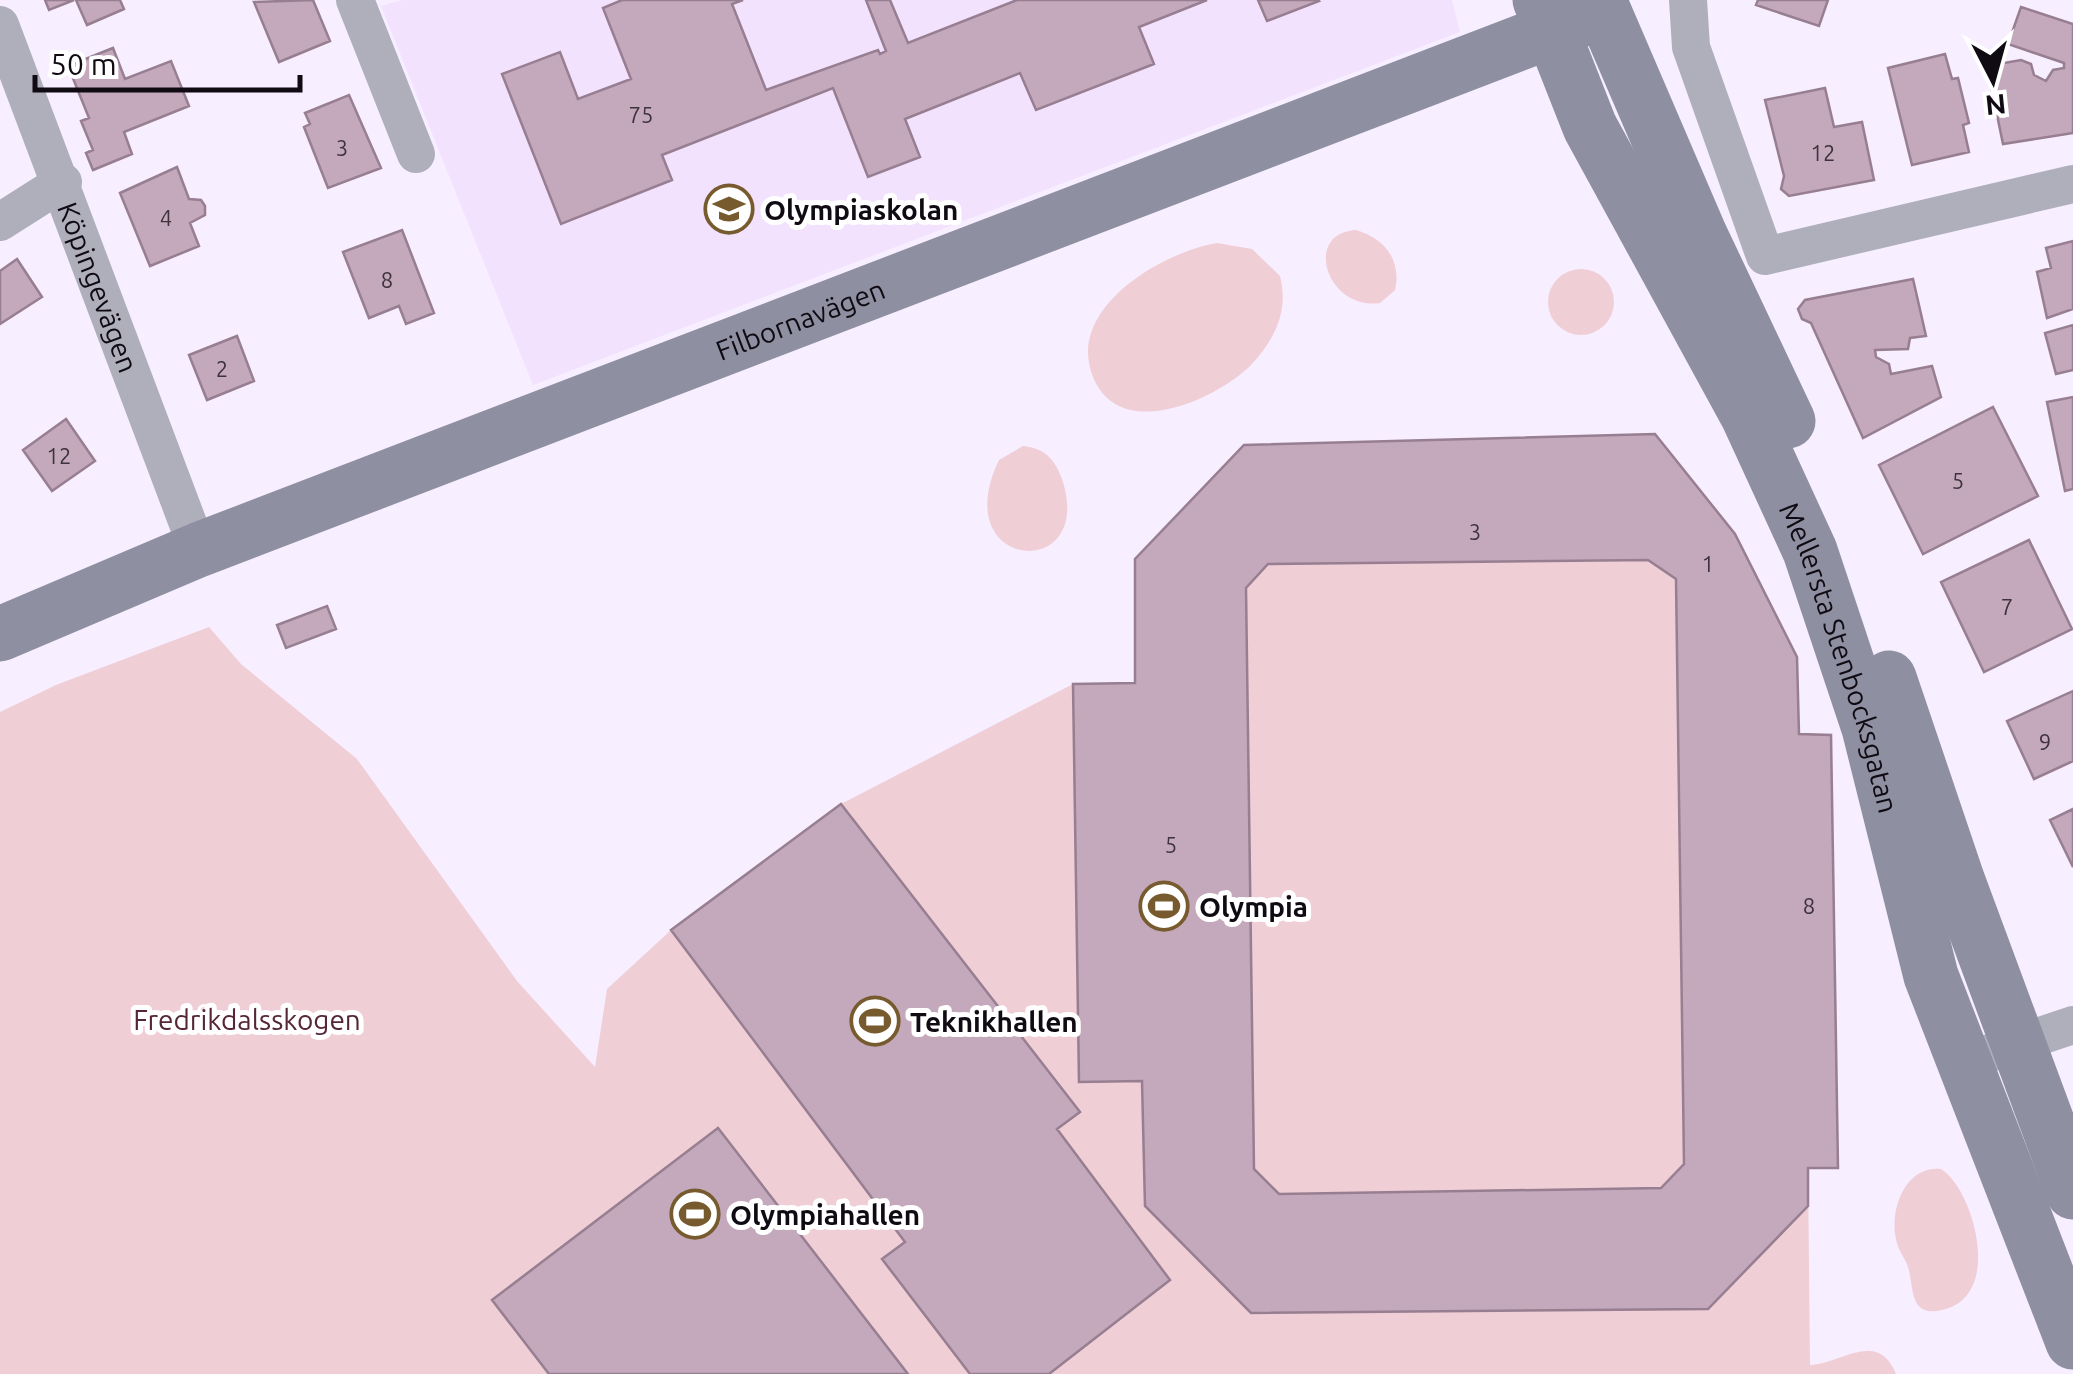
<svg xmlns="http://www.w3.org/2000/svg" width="2073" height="1374" font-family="Ubuntu,sans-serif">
<rect width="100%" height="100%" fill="#f7eeff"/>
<!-- built -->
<path fill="#f2e2fe" d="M 402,0 L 1452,0 L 1460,32 L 533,385 L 381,6 Z"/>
<!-- green -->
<path fill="#f0ced6" d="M 1356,230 C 1384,238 1402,260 1395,290 L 1380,303 C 1327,311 1302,233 1356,230 Z
M 1217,243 L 1252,249 L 1280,276 C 1289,311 1275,339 1251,365 C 1217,399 1120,444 1093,377 C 1065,308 1163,252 1217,243 Z
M1548 302a33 33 0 1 1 66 0a33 33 0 1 1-66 0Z
M 1655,434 L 1735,534 L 1797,657 L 1799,733 L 1831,735 L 1838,1168 L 1808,1168 L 1810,1365 C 1841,1364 1878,1329 1896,1374 L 0,1374 L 0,712 L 56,685 L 209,627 L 241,664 L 357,759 L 517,981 L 595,1067 L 607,989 L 671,930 L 841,804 L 1073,684 L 1135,683 L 1135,559 L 1244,445 Z
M 1023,446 C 1044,448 1055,459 1062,479 C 1097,583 945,572 999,460 Z
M 1941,1169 C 1973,1188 2005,1297 1942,1310 C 1907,1318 1915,1285 1907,1264 C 1904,1257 1899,1251 1897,1243 C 1888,1213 1904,1165 1941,1169 Z"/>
<!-- building -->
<path fill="#c4a9bc" stroke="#977e90" stroke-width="2.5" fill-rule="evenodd" d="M 45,0 L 74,0 L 49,10 Z
M 76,0 L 120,0 L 124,9 L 87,25 Z
M 313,0 L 330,41 L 279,62 L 254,2 Z
M 622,0 L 743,0 L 732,4 L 766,90 L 878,50 L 880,54 L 886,51 L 866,0 L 890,0 L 908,43 L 1017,0 L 1207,0 L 1139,27 L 1154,64 L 1036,110 L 1020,73 L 905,119 L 920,157 L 868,177 L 833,88 L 662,155 L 672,180 L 561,224 L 502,74 L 560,52 L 578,99 L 631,79 L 603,8 Z
M 1258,0 L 1318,0 L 1319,1 L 1267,21 Z
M 1758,0 L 1828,0 L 1819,26 L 1756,5 Z
M 2021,7 L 2073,24 L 2073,133 L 2003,144 L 1987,66 L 2021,60 L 2031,64 L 2034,75 L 2046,81 L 2053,70 L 2064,68 L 2064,63 L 2008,44 Z
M 113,48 L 125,79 L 171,61 L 189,106 L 124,132 L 132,154 L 93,170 L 86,153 L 93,150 L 81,121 L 89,118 L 68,66 Z
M 1945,54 L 1952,79 L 1958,78 L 1969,123 L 1963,125 L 1969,152 L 1912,165 L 1888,68 Z
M 1825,88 L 1834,127 L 1862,122 L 1874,180 L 1789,196 L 1781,189 L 1784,176 L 1765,100 Z
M 349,95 L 381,168 L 328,188 L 304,127 L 310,124 L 305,113 Z
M 177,167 L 189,199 L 201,200 L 205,206 L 205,215 L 190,223 L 199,246 L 150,266 L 120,193 Z
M 402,230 L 434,313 L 406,324 L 399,306 L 369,318 L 343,252 Z
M 2073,241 L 2073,309 L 2047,318 L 2037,272 L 2051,268 L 2046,248 Z
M 17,259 L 42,297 L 0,324 L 0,271 Z
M 1913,279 L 1926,336 L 1910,338 L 1908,349 L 1875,350 L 1876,357 L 1889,364 L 1891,374 L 1932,366 L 1941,397 L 1863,438 L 1811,323 L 1802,319 L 1798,309 L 1805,300 Z
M 2073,325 L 2073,370 L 2056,374 L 2045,333 Z
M 237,336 L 254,381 L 207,400 L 189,355 Z
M 2073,397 L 2073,489 L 2065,491 L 2047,402 Z
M 1993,407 L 2038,496 L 1923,554 L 1879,465 Z
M 66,419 L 95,461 L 52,491 L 23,450 Z
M 1655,434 L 1735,534 L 1797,657 L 1799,734 L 1831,735 L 1838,1168 L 1808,1168 L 1808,1206 L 1708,1309 L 1251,1313 L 1145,1206 L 1142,1081 L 1079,1082 L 1073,684 L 1135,683 L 1135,559 L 1244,445 ZM 1648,560 L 1676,579 L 1684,1164 L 1661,1188 L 1279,1194 L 1254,1169 L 1246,588 L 1268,564 Z
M 2029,540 L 2072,629 L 1984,672 L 1941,582 Z
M 327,606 L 336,629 L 286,648 L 277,625 Z
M 2073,691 L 2073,761 L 2034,779 L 2007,721 Z
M 841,804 L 1080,1112 L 1057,1129 L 1170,1280 L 1049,1374 L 970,1374 L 882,1259 L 905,1242 L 671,930 Z
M 2073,809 L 2073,867 L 2050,820 Z
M 718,1128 L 908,1374 L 549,1374 L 492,1300 Z"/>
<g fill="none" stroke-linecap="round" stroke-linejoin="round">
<!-- street -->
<g stroke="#afafbc" stroke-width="38">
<path d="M 355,0 L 416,154"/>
<path d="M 1688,0 L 1691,47 L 1765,256 L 2073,184"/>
<path id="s1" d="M 0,25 L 198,550"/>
<path d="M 0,222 L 63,182"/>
<path d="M 1963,1062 L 2073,1025"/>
</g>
<!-- secondary -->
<g stroke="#8e8fa1" stroke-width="55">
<path id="s2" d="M 1540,0 L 1590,127 L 1748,416 L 1810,551 L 1869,728 L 1931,976 L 2073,1342"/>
<path d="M 1599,0 L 1700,235 L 1788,421"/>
<path id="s3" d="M 0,634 L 198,550 L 1603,11"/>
<path d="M 1889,678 L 1957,879 L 2073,1192"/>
</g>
</g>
<!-- icons -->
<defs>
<g id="school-ring" transform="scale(2.5)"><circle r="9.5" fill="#fff" stroke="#775b2e" stroke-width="1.5"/><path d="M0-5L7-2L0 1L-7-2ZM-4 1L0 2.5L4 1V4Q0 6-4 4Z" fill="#775b2e"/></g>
<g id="stadium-ring" transform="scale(2.5)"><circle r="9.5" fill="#fff" stroke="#775b2e" stroke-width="1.5"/><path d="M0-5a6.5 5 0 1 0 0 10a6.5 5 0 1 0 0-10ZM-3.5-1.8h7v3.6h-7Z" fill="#775b2e"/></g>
</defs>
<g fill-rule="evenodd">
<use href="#school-ring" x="729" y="209"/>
<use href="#stadium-ring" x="1164" y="906"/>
<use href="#stadium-ring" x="875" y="1021"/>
<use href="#stadium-ring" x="695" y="1214"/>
</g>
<g text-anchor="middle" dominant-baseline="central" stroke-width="10" stroke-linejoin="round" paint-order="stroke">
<!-- number labels -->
<g font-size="22" fill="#3d323d">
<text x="641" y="114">75</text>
<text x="342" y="147">3</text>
<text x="1823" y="152">12</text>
<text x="166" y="217">4</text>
<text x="387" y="279">8</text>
<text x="222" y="368">2</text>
<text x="59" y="455">12</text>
<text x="1958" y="480">5</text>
<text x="1475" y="531">3</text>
<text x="1708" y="563">1</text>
<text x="2007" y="606">7</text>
<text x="2045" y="741">9</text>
<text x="1171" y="844">5</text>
<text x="1809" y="905">8</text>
</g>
<!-- poi labels -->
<g font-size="28" font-weight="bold" fill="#100a13" stroke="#fff" text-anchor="start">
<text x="764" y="209">Olympiaskolan</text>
<text x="1199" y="906">Olympia</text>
<text x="910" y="1021">Teknikhallen</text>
<text x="730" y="1214">Olympiahallen</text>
</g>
<!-- street labels -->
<g font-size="28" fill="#100a13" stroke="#fff">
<text stroke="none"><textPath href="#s1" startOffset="280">Köpingevägen</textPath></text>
<text stroke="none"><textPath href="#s3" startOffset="860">Filbornavägen</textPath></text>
<text stroke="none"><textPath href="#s2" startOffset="725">Mellersta Stenbocksgatan</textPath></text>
</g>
<!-- park labels -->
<g font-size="28" fill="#552736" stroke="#fff">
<text x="247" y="1019">Fredrikdalsskogen</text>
</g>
</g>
<!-- north arrow -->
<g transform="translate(1993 80) rotate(174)" stroke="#ffffff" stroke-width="8" paint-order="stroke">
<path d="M0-8L18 38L0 25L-18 38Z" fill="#100a13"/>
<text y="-15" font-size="28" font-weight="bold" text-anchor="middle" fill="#100a13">N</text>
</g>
<!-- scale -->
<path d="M35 75v15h265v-15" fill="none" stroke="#100a13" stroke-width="5"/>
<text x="50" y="75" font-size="30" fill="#100a13" stroke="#ffffff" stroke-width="8" paint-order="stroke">50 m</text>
</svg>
